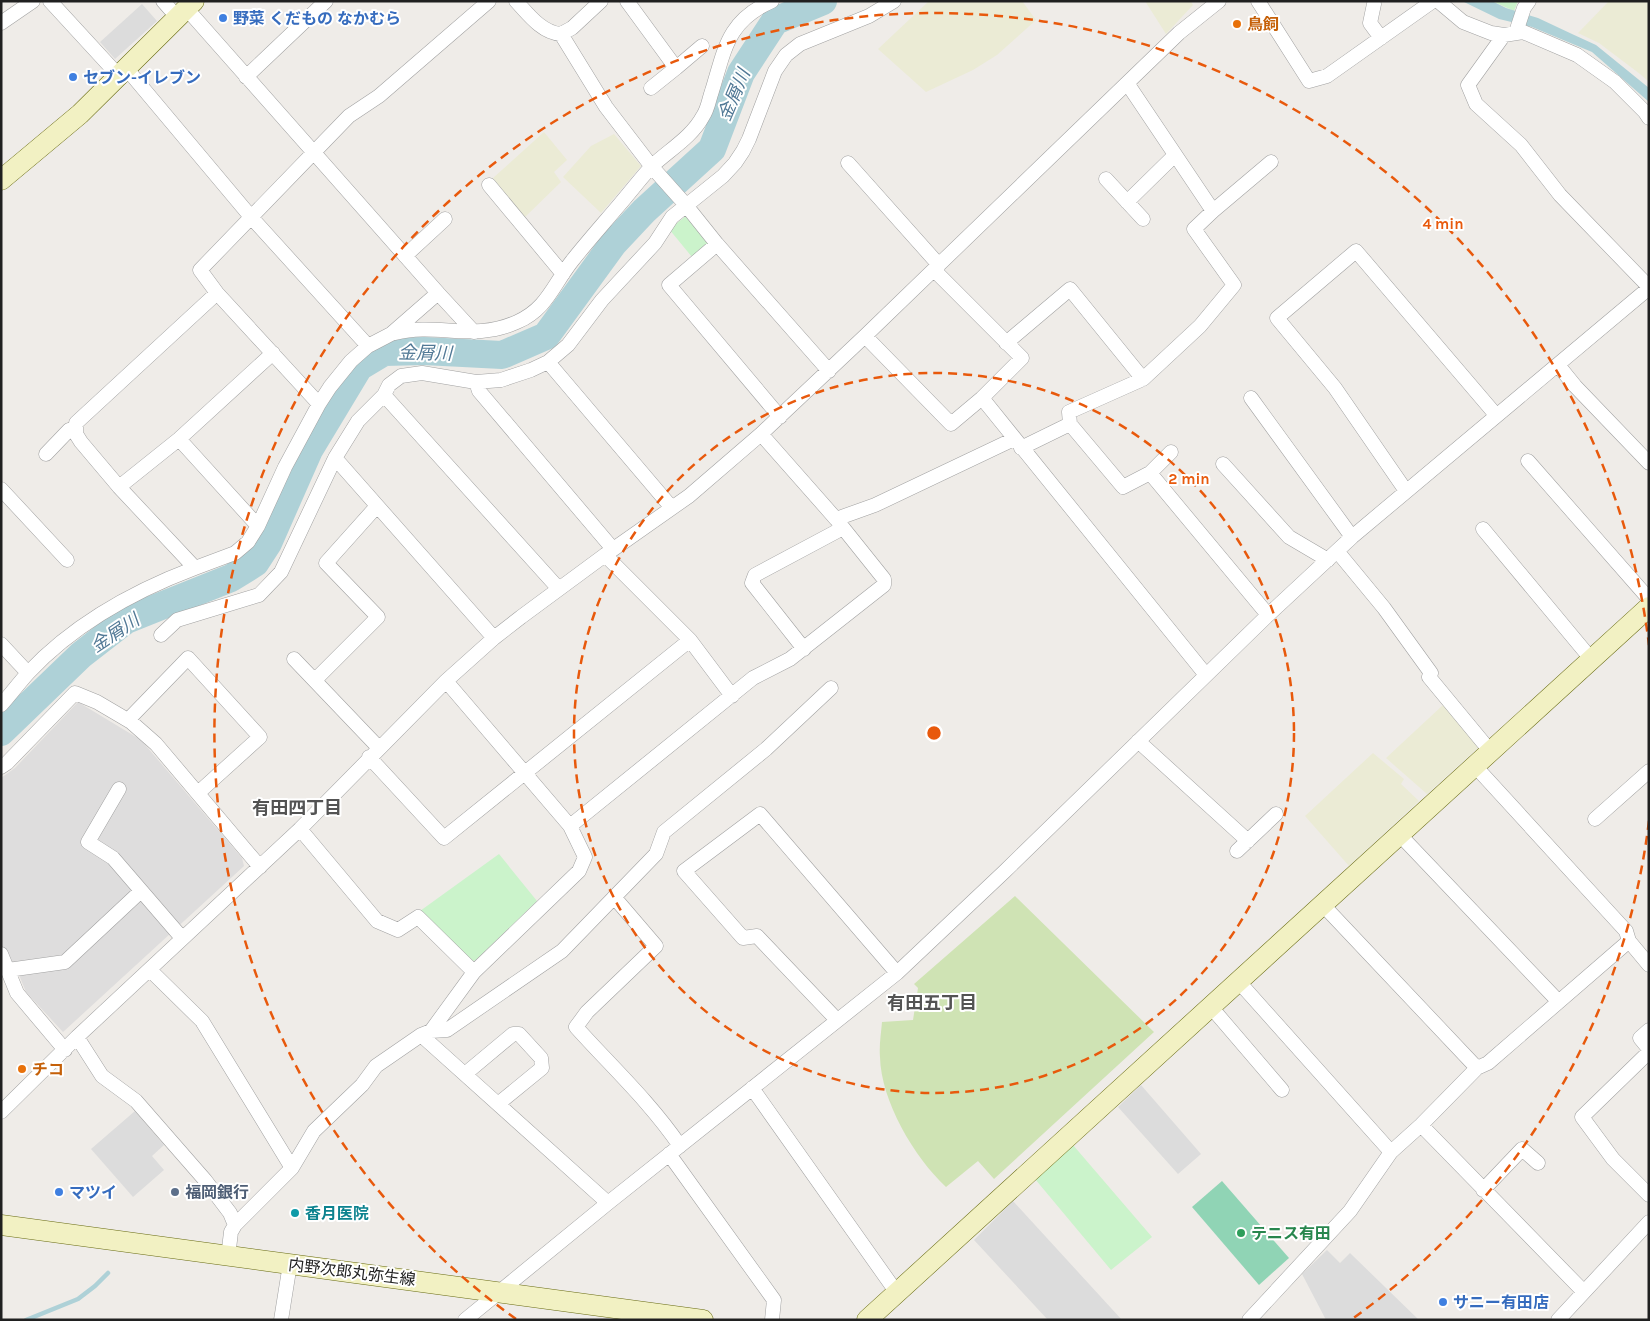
<svg xmlns="http://www.w3.org/2000/svg" width="1650" height="1321" font-family="Karla,'Noto Sans JP',sans-serif">
<rect width="100%" height="100%" fill="#efece8"/>
<!-- residential -->
<path fill="#dedddd" d="M 78,702 L 141,740 L 242,858 L 244,866 L 63,1032 L 26,992 L 14,962 L 1,972 L 1,778 L 15,768 Z"/>
<!-- farmland -->
<path fill="#ebebd5" d="M 929,1 L 1022,1 L 1036,20 L 997,55 L 973,70 L 926,92 L 878,49 Z
M 1145,1 L 1191,1 L 1193,5 L 1166,34 Z
M 1609,1 L 1649,1 L 1649,82 L 1640,74 L 1599,43 L 1578,33 Z
M 544,132 L 567,160 L 554,172 L 561,182 L 524,218 L 493,178 Z
M 614,134 L 641,166 L 601,213 L 563,177 L 591,146 Z
M 1443,705 L 1479,747 L 1427,794 L 1386,758 Z
M 1373,753 L 1404,779 L 1401,784 L 1419,801 L 1349,866 L 1305,816 Z"/>
<!-- grass -->
<path fill="#cfe3b4" d="M 1015,896 L 1154,1032 L 994,1179 L 978,1161 L 946,1187 C 914,1157 881,1101 880,1057 C 879,1046 881,1034 882,1022 L 913,1020 L 918,988 L 914,984 Z"/>
<!-- park -->
<path fill="#cbf3cb" d="M 1492,1 L 1518,1 L 1514,11 Z
M 686,216 L 709,244 L 692,257 L 669,229 Z
M 499,854 L 537,901 L 476,960 L 470,962 L 420,911 Z
M 1073,1145 L 1152,1237 L 1111,1270 L 1035,1179 Z"/>
<!-- pitch -->
<path fill="#90d4b5" d="M 1222,1181 L 1289,1258 L 1259,1285 L 1192,1207 Z"/>
<!-- parking -->
<path fill="#dcdcdc" d="M 142,4 L 157,21 L 115,59 L 100,42 Z
M 1141,1085 L 1201,1154 L 1178,1174 L 1118,1107 Z
M 135,1111 L 164,1145 L 152,1156 L 164,1170 L 133,1197 L 91,1149 Z
M 1013,1201 L 1122,1320 L 1048,1320 L 974,1240 Z
M 1327,1250 L 1340,1263 L 1350,1253 L 1419,1320 L 1326,1320 L 1302,1274 Z"/>
<!-- water -->
<path fill="#aed1d7" d="M 1462,1 L 1492,1 L 1506,8 L 1538,18 L 1572,34 L 1596,45 L 1649,88 L 1649,102 L 1592,52 L 1532,27 L 1499,19 Z"/>
<g fill="none" stroke-linecap="round" stroke-linejoin="round">
<!-- stream -->
<path stroke="#aed1d7" stroke-width="4.5" d="M 26,1320 L 78,1299 L 95,1286 L 108,1273"/>
<!-- river -->
<path stroke="#aed1d7" stroke-width="28" d="M 1,732 L 81,655 L 126,620 L 231,578 L 255,563 L 268,543 L 309,450 L 359,367 L 384,352 L 424,351 L 502,355 L 546,336 L 613,244 L 644,211 L 712,149 L 741,73 L 775,21 L 823,1"/>
<!-- street casing -->
<g stroke="#a1a1a1" stroke-width="15">
<path id="street" d="M 50,1 L 118,75
M 163,1 L 177,17
M 516,1 C 528,14 542,33 561,34 L 606,107 L 652,167 L 685,204 L 717,244 L 829,371
M 627,1 L 676,68 L 651,88
M 1258,1 L 1309,81 L 1327,76 L 1433,1
M 1438,1 L 1463,22 L 1491,33 L 1504,35 L 1523,32 L 1577,55 L 1615,82 L 1645,112 L 1649,118
M 1374,4 L 1370,23 L 1381,38
M 186,8 L 438,293 L 391,334 L 368,346 L 351,361 L 330,387 L 319,404 L 285,467 L 258,526 L 248,542 L 235,553 L 195,568 L 119,487 L 81,442 L 76,434 L 76,423 L 217,293
M 1,23 L 33,1
M 1516,32 L 1524,8 L 1529,1
M 561,34 L 572,28 L 601,1
M 1504,35 L 1468,85 L 1476,104 L 1521,145 L 1560,195 L 1649,287
M 126,68 L 251,217 L 368,346
M 676,68 L 702,46
M 246,77 L 326,1
M 1127,83 L 1213,211 L 1271,162
M 848,163 L 939,265
M 1106,179 L 1143,219
M 489,185 L 563,274
M 1127,202 L 1175,155
M 717,244 L 669,285 L 780,417
M 405,256 L 445,219
M 934,270 L 1022,358 L 982,398 L 1206,675
M 438,293 L 474,332
M 395,333 C 438,322 473,342 517,322 C 547,309 553,285 572,261 C 587,242 604,223 620,204 C 631,191 641,178 652,166 C 669,150 692,137 703,116 C 708,109 709,99 712,91 C 725,49 727,21 772,1
M 865,336 L 951,424 L 982,398
M 1006,343 L 1070,289 L 1143,379 L 1069,412 L 1070,424 L 1123,487 L 1150,473 L 1171,452
M 548,362 L 672,508
M 1558,365 L 1575,386 L 1649,463
M 1143,379 L 1200,326 L 1234,285 L 1194,229 L 1213,211
M 476,382 L 479,391 L 613,549
M 384,395 L 559,589
M 1251,398 L 1352,537
M 319,404 L 217,293 L 200,270 L 349,116 L 379,96 L 489,1
M 761,434 L 836,519 L 875,505 L 1014,439
M 179,439 L 258,526
M 1021,448 L 1070,424
M 46,454 L 69,430 L 76,429
M 335,458 L 494,638
M 1528,461 L 1649,599
M 1223,464 L 1289,537 L 1328,560
M 1150,473 L 1268,615
M 119,487 L 179,439 L 273,353
M 1,489 L 67,560
M 1406,491 L 1335,388 L 1277,318 L 1356,251 L 1496,415
M 1483,529 L 1592,660
M 1337,551 L 1384,608 L 1431,673 L 1429,677 L 1491,752
M 605,555 L 690,640 L 732,696
M 161,635 L 177,620 L 259,595 L 281,572 L 335,458 L 358,421 L 384,395 L 389,385 L 401,376 L 422,373 L 476,382 L 501,380 L 531,370 L 548,362 L 568,345 L 602,300 L 655,243 L 672,217 L 723,176 L 735,163 L 743,151 L 749,139 L 775,71 L 786,55 L 800,44 L 869,16 L 894,1
M 1,644 L 28,673
M 804,649 L 752,583 L 755,575 L 843,528
M 294,659 L 379,748
M 316,679 L 378,617 L 326,563 L 377,506
M 446,681 L 570,826 L 585,857 L 579,871 L 474,972
M 1,705 C 10,695 19,683 28,673 C 73,625 134,591 195,568
M 128,720 L 188,658 L 260,737 L 198,793
M 1138,741 L 1248,841
M 369,757 L 444,838 L 690,640
M 1475,766 L 1626,931 L 1629,941 L 1649,965
M 1,767 L 7,763 L 75,693 L 97,702 L 131,722 L 156,744 L 260,867
M 119,789 L 88,842 L 113,858 L 182,938
M 1595,819 L 1649,771
M 570,826 L 753,678 L 790,659 L 884,585 L 884,579 L 836,519
M 1399,834 L 1558,1001
M 1237,851 L 1276,814
M 614,897 L 656,946 L 587,1012 L 576,1027 C 611,1066 650,1102 680,1146
M 1323,905 L 1477,1068
M 1,954 L 17,993 L 65,1050
M 8,970 L 65,962 L 141,891
M 150,970 L 202,1021 L 292,1168
M 1239,982 L 1391,1152
M 1211,1007 L 1282,1090
M 837,1020 L 757,936 L 743,938 L 684,871 L 760,814 L 897,973
M 1649,1030 L 1640,1038 L 1649,1049
M 431,1031 L 447,1030 L 562,951 L 656,854 L 664,832 L 766,749 L 831,688
M 421,1035 L 608,1203
M 77,1037 L 102,1076 L 136,1101 L 205,1180 L 230,1213 L 235,1225
M 1649,1052 L 1582,1117 L 1613,1159 L 1649,1195
M 465,1074 L 513,1034 L 519,1034 L 541,1058 L 542,1068 L 498,1104
M 752,1088 L 897,1293
M 1,1112 L 77,1037 L 300,829 L 446,681 L 494,638 L 521,617 L 605,555 L 689,496 L 761,434 L 865,336 L 1179,33 L 1219,1
M 1421,1125 L 1584,1292
M 669,1154 L 774,1300 L 772,1320
M 1483,1190 L 1522,1149 L 1538,1163
M 228,1257 L 231,1232 L 235,1225 L 292,1168 L 314,1131 L 362,1085 L 376,1066 L 421,1035 L 431,1031 L 474,972 L 418,917 L 398,930 L 377,921 L 300,829
M 281,1320 L 290,1264
M 465,1320 L 608,1203 L 897,973 L 1004,872 L 1268,615 L 1352,537 L 1649,288
M 1249,1320 L 1350,1211 L 1391,1152 L 1421,1125 L 1477,1068 L 1488,1063 L 1629,941
M 1558,1320 L 1649,1222"/>
</g>
<!-- secondary casing -->
<g stroke="#686b13" stroke-width="21">
<path id="secondary" d="M 1,180 L 80,114 L 194,1
M 1,1225 C 235,1258 469,1287 703,1320
M 867,1320 L 1649,607"/>
</g>
<!-- street -->
<use href="#street" stroke="#fff" stroke-width="14"/>
<!-- secondary -->
<use href="#secondary" stroke="#f2f1c3" stroke-width="20"/>
</g>
<!-- distance rings -->
<g fill="none" stroke="#e8590c" stroke-width="2.5" stroke-dasharray="9 6">
<circle cx="934" cy="733" r="360"/>
<path d="M1649 821A720 720 0 0 1 1352 1319M516 1319A720 720 0 1 1 1649 645"/>
</g>
<!-- markers -->
<g fill="#3f7fe0" stroke="#fff" stroke-width="2">
<circle cx="223" cy="18" r="5"/>
<circle cx="73" cy="77" r="5"/>
<circle cx="59" cy="1192" r="5"/>
<circle cx="1443" cy="1302" r="5"/>
</g>
<g fill="#e8710a" stroke="#fff" stroke-width="2">
<circle cx="1237" cy="24" r="5"/>
<circle cx="22" cy="1069" r="5"/>
</g>
<circle fill="#5c6f8a" stroke="#fff" stroke-width="2" cx="175" cy="1192" r="5"/>
<circle fill="#0f9aa8" stroke="#fff" stroke-width="2" cx="295" cy="1213" r="5"/>
<circle fill="#2e9e5b" stroke="#fff" stroke-width="2" cx="1241" cy="1233" r="5"/>
<g text-anchor="middle" dominant-baseline="central" stroke-width="4" stroke-linejoin="round" paint-order="stroke">
<!-- shop labels -->
<g font-size="16" font-weight="bold" fill="#366cbe" stroke="#fff" text-anchor="start">
<text x="233" y="18">野菜 くだもの なかむら</text>
<text x="83" y="77">セブン-イレブン</text>
<text x="69" y="1192">マツイ</text>
<text x="1453" y="1302">サニー有田店</text>
</g>
<!-- food labels -->
<g font-size="16" font-weight="bold" fill="#c56008" stroke="#fff" text-anchor="start">
<text x="1247" y="24">鳥飼</text>
<text x="32" y="1069">チコ</text>
</g>
<!-- service labels -->
<g font-size="16" font-weight="bold" fill="#4e5e75" stroke="#fff" text-anchor="start">
<text x="185" y="1192">福岡銀行</text>
</g>
<!-- culture labels -->
<g font-size="16" font-weight="bold" fill="#0d838f" stroke="#fff" text-anchor="start">
<text x="305" y="1213">香月医院</text>
</g>
<!-- leisure labels -->
<g font-size="16" font-weight="bold" fill="#27864d" stroke="#fff" text-anchor="start">
<text x="1251" y="1233">テニス有田</text>
</g>
<!-- street labels -->
<g font-size="16" fill="#202020" stroke="#fff">
<text transform="translate(352 1272) rotate(7)">内野次郎丸弥生線</text>
</g>
<!-- water labels -->
<g font-size="18" font-style="italic" fill="#507895" stroke="#fff">
<text transform="translate(734 95) rotate(-67)">金屑川</text>
<text transform="translate(425 353) rotate(1)">金屑川</text>
<text transform="translate(115 633) rotate(-34)">金屑川</text>
</g>
<!-- neighbourhood labels -->
<g font-size="18" font-weight="bold" fill="#535353" stroke="#fff">
<text x="297" y="808">有田四丁目</text>
<text x="932" y="1003">有田五丁目</text>
</g>
</g>
<circle cx="934" cy="733" r="8" fill="#e8590c" stroke="#fff" stroke-width="2.5"/>
<g font-size="15" text-anchor="middle" font-weight="bold" fill="#e8590c" stroke="#fff" stroke-width="4" stroke-linejoin="round" paint-order="stroke">
<text x="1443" y="229">4 min</text>
<text x="1189" y="484">2 min</text>
</g>
<!-- border -->
<rect width="1650" height="1321" fill="none" stroke="#202020" stroke-width="5"/>
</svg>
